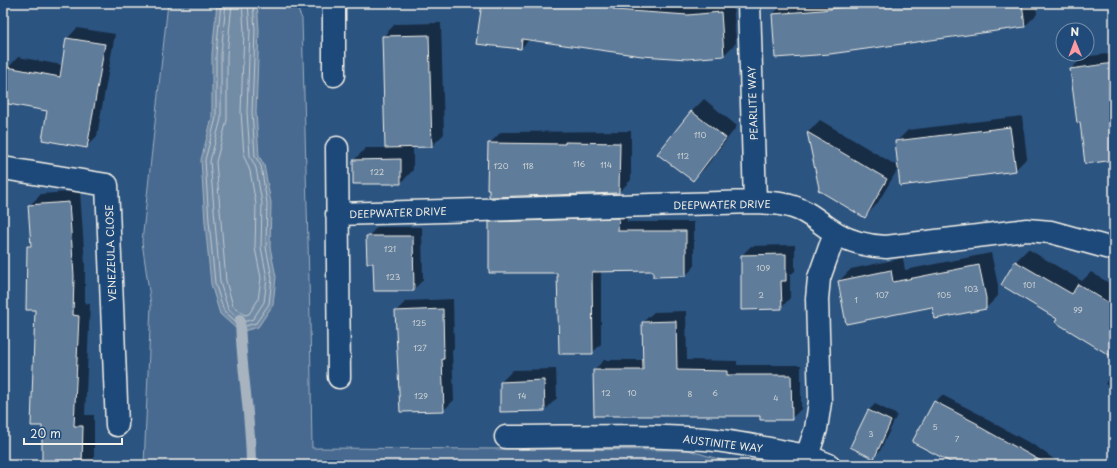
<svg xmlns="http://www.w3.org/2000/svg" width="1117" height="468" font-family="'Playpen Sans',sans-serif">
<rect width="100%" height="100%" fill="#2c5481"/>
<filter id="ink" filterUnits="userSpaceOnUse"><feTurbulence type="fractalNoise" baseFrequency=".025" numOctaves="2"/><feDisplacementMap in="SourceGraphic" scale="8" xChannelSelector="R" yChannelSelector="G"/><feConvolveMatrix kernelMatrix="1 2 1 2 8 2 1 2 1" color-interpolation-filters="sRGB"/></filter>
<g filter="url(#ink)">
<!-- green -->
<path fill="#496b90" stroke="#9eaebc" d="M 168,3 L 295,3 L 302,19 L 310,318 L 312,448 L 688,450 L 738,465 L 144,465 L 151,305 L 142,242 Z"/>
<!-- water -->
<path fill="#738ca6" stroke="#a7b4c0" d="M 217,3 L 257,3 L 259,30 L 256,112 L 259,156 L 264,165 L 271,203 L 270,247 L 276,277 L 273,305 L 258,327 L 240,332 L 220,314 L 211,284 L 205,222 L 201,160 L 212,118 L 212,54 Z"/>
<!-- shadow -->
<path fill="#0007" d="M 483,3 L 733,3 L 736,43 L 724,55 L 530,39 L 521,48 Z
M 784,3 L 1039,3 L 1036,4 L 1037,14 L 1025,26 L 773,14 Z
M 441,23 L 444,134 L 432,146 L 413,146 L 413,170 L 401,183 L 354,183 L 354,160 L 366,148 L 386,148 L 383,37 L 395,24 Z
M 77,28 L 115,34 L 97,136 L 86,147 L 48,110 L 3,102 L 8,68 L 18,57 L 62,65 L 67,39 Z
M 1114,53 L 1114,159 L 1081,121 L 1071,69 L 1083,57 Z
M 704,99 L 737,126 L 705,168 L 693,180 L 659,153 L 692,111 Z
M 1022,116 L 1027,158 L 1015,170 L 896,142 L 908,130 Z
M 820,120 L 899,167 L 877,204 L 865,217 L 820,189 L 808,132 Z
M 631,131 L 631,180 L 619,192 L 489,144 L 501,132 Z
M 80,191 L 85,264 L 85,304 L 90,304 L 85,415 L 94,415 L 94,465 L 43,465 L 43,425 L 36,309 L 28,246 L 31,243 L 29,206 L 41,194 Z
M 627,210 L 627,222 L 694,222 L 694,267 L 686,275 L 654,270 L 601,271 L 601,344 L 592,353 L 558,272 L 490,223 L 498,214 Z
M 377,227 L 422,227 L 423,280 L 413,290 L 374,262 L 368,237 Z
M 795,245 L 795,271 L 790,275 L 790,298 L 781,308 L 742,255 L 751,246 Z
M 1028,249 L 1082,281 L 1091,272 L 1114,286 L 1114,336 L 1058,318 L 1002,285 L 1016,261 Z
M 991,253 L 998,285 L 998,296 L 986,308 L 839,281 L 851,269 L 903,258 L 905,270 Z
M 453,299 L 454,348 L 452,350 L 454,400 L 444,410 L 396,311 L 406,301 Z
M 686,311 L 687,360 L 737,361 L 737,365 L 801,365 L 801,409 L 791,419 L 761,415 L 678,416 L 594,370 L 604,360 L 644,360 L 643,322 L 654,312 Z
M 556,369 L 557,398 L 545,410 L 501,382 L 513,370 Z
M 1114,370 L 1114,389 L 1105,384 Z
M 942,395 L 985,417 L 984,418 L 1037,447 L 1062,465 L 958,465 L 935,402 Z
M 875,404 L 897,415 L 880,451 L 874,457 L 868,411 Z"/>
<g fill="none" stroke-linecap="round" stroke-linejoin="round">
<!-- shore -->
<path stroke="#c0c9ce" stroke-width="1" d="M 221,3 L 216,54 L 216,118 L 205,160 L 209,221 L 215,283 L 224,311 L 242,327 L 256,323 L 269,304 L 272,278 L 266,247 L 267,203 L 261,166 L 255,156 L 252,112 L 255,30 L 253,3
M 226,3 L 221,54 L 221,119 L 210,161 L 220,282 L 228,309 L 243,322 L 253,319 L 264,302 L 267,278 L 261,247 L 262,203 L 256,168 L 250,156 L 247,112 L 250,30 L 248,3
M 232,3 L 227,55 L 227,120 L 216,162 L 226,281 L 233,306 L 245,315 L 249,314 L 258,300 L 261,278 L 255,248 L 256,204 L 250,171 L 244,156 L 241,112 L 244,30 L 242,3"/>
<!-- stream -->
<path stroke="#a7b4c0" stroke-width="10" d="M 240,319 C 241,368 251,416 251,465"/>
</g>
<!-- building -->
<path fill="#5e7b9a" stroke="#f4f1e8" d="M 482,3 L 589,3 L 614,7 L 614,10 L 688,15 L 721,12 L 724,56 L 687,59 L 642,56 L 522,39 L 521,49 L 476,44 Z
M 873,3 L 1022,3 L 1025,27 L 830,54 L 775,58 L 772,14 L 822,10 Z
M 429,35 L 432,147 L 385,148 L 382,36 Z
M 66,38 L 105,44 L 87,148 L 42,140 L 47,111 L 3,103 L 3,88 L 7,67 L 60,77 Z
M 1114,63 L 1114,160 L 1085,164 L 1080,122 L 1077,123 L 1070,69 Z
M 691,111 L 726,138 L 693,181 L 657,154 Z
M 1010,127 L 1016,171 L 900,186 L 895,141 Z
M 807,132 L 887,179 L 865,218 L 818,190 L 819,188 Z
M 565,142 L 620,143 L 619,193 L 489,197 L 489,189 L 487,189 L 488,143 L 565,144 Z
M 401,159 L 401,184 L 353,184 L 353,160 Z
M 69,202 L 74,276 L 73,315 L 79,316 L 74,426 L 83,426 L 82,465 L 42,465 L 42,426 L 31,426 L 35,310 L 26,310 L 27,246 L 31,246 L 28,205 Z
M 619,218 L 618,231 L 686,231 L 686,276 L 653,277 L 653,271 L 592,272 L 593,354 L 559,354 L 557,273 L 489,273 L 489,222 Z
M 366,236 L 413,236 L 414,291 L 374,291 L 373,263 L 367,263 Z
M 786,254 L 786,281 L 781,281 L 782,309 L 741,310 L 741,255 Z
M 1015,261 L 1072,294 L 1078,284 L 1114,306 L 1114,358 L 1055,322 L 1057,319 L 1001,285 Z
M 979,265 L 986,298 L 986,309 L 935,319 L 932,307 L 846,324 L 838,281 L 891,270 L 893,282 Z
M 443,309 L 444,359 L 442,359 L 444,411 L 400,412 L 395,311 Z
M 676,321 L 677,370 L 727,371 L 727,375 L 791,375 L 792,420 L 760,420 L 760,416 L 594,416 L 593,370 L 643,370 L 642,322 Z
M 544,380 L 545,411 L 500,412 L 500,382 Z
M 934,401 L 978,424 L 978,426 L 1048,465 L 956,465 L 912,442 Z
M 868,410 L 891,421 L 874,459 L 850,447 Z"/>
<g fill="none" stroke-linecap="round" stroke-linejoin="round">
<!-- street casing -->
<g stroke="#f4f1e8" stroke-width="25">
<path id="street" d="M 334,3 L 334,75
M 749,3 L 755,202
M 337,148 L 339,377
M 3,168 L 107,185 L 117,425
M 337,214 L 755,202 C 771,203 788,203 803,211 C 815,217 825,227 836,233 C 852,243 868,246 886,247 L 1027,230 L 1051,232 L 1113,249
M 506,437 C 572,437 639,434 705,439 C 739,442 773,450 807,456 L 816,429 L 820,402 L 817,299 L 819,278 L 835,233
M 807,456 L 829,465"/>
</g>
<!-- street -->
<use href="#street" stroke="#1f4a7a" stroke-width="22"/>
</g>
</g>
<g text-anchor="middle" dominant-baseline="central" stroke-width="4" stroke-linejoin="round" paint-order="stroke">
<!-- number labels -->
<g font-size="8" fill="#ced4d4">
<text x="700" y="135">110</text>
<text x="683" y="156">112</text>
<text x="579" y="164">116</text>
<text x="606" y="165">114</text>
<text x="501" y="166">120</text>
<text x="528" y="166">118</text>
<text x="377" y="172">122</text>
<text x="390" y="249">121</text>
<text x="763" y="268">109</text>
<text x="393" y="277">123</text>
<text x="1029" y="285">101</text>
<text x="971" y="289">103</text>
<text x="761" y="295">2</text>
<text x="882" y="295">107</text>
<text x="944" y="295">105</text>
<text x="856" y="300">1</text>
<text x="1078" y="310">99</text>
<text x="419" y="323">125</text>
<text x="420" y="348">127</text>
<text x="606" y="393">12</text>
<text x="632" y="393">10</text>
<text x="715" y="393">6</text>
<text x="690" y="394">8</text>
<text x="421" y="396">129</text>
<text x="522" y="396">14</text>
<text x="776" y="398">4</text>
<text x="935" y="427">5</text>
<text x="871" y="434">3</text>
<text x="957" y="439">7</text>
</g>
<!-- street labels -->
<g font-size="10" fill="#f4f1e8" stroke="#1f4a7a">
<text transform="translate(752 103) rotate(-92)">PEARLITE WAY</text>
<text transform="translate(722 204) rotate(-1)">DEEPWATER DRIVE</text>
<text transform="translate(398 212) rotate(-2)">DEEPWATER DRIVE</text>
<text transform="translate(110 253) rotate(-92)">VENEZEULA CLOSE</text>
<text transform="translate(723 443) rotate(7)">AUSTINITE WAY</text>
</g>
</g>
<!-- margin -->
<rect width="1117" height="468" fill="none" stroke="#1f4a7a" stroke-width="16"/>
<rect x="8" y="8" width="1101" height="452" fill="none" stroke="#f4f1e8" stroke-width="1.5" filter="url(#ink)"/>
<!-- north arrow -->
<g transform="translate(1075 42) rotate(359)"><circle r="19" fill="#1f4a7a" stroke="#748da6"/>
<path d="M0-3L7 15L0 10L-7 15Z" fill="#ff9aa2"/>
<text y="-6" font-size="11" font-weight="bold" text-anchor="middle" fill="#f4f1e8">N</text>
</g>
<!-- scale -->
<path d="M24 438v6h98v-6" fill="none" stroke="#f4f1e8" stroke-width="2"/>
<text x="30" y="438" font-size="12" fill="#f4f1e8" stroke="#1f4a7a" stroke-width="3" paint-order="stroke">20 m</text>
</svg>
